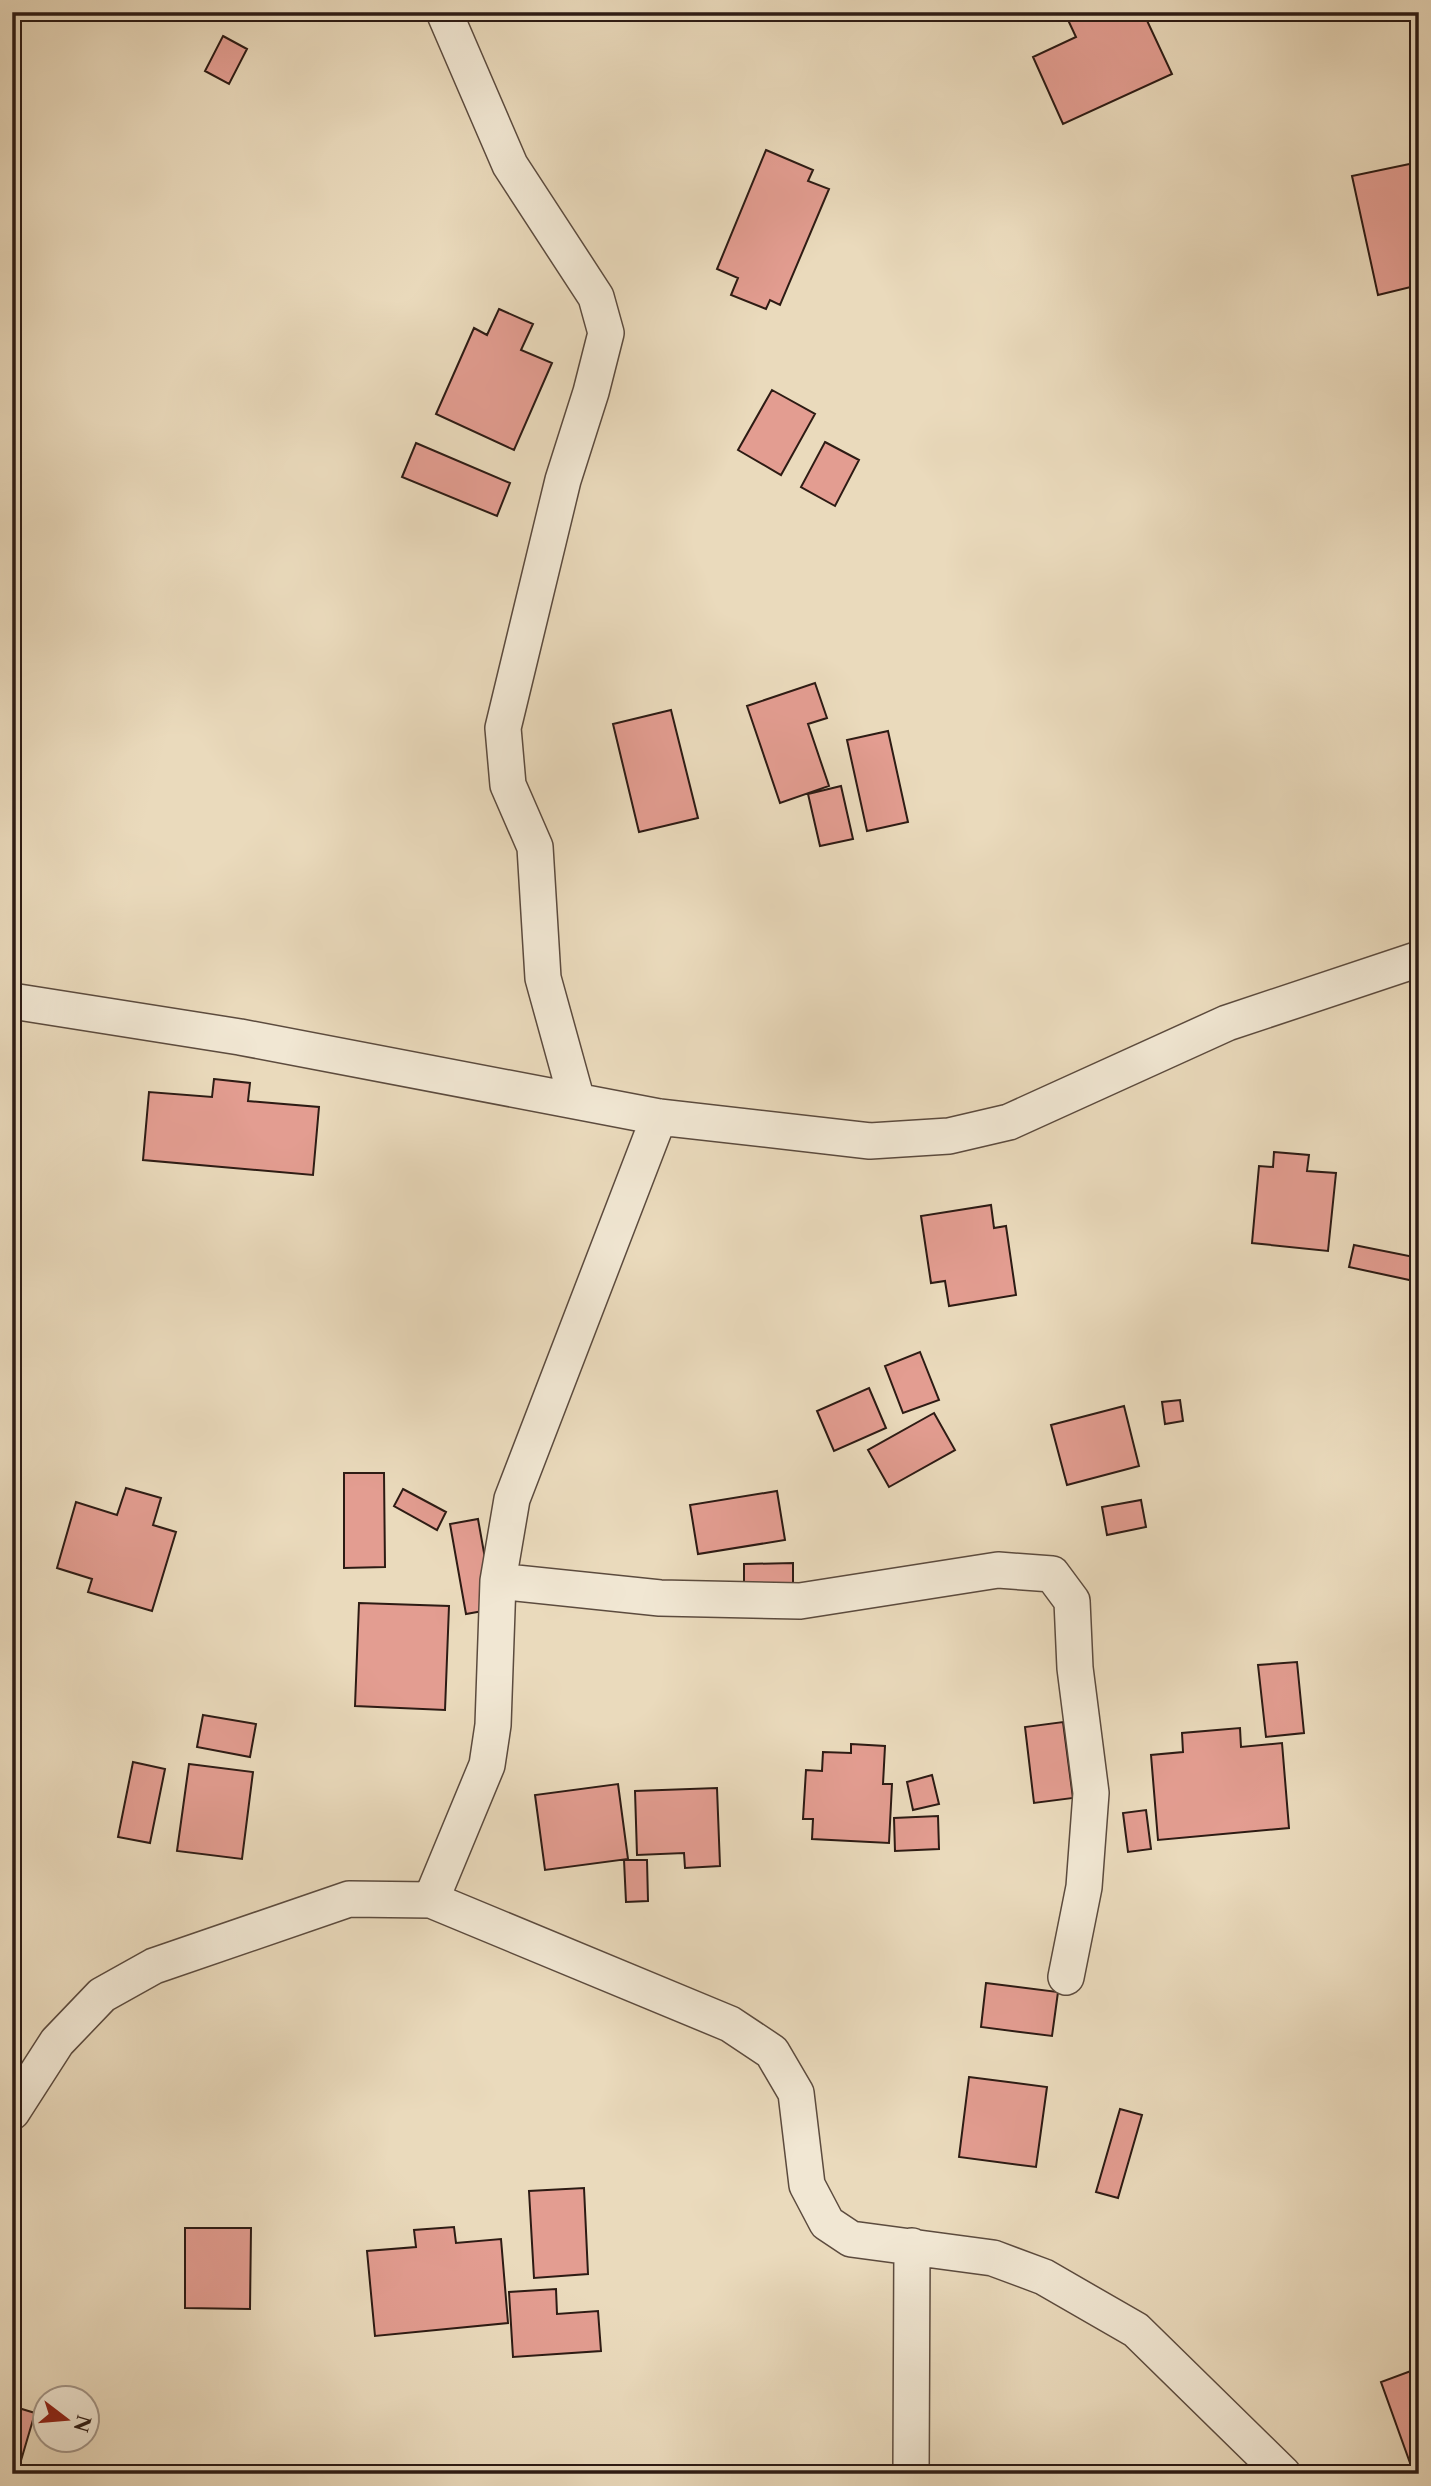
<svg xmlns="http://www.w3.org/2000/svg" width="1431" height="2486" font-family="'Libre Caslon Text',serif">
<rect width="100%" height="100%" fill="#eadabc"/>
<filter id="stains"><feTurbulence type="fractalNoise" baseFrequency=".00286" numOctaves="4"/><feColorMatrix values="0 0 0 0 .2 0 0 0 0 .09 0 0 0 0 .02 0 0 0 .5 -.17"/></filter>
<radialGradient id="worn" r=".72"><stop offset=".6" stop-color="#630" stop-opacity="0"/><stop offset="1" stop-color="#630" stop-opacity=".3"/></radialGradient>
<!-- building -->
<path fill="#e39d91" stroke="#2d1b14" stroke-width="2" d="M 1084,12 L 1117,12 L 1119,17 L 1129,12 L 1143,12 L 1172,74 L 1063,124 L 1033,57 L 1076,37 L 1068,20 Z
M 223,36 L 247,49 L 229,84 L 205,71 Z
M 766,150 L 813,170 L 808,181 L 829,189 L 780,305 L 770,300 L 766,309 L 731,295 L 738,278 L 717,269 Z
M 1419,162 L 1419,285 L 1378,295 L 1352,176 Z
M 499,309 L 533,324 L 521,350 L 552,363 L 514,450 L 436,414 L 474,328 L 487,335 Z
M 772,390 L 815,414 L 781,475 L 738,450 Z
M 825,442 L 859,460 L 835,506 L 801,487 Z
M 416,443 L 510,483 L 497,516 L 402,477 Z
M 815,683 L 827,718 L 808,724 L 829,786 L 780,803 L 747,706 Z
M 671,710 L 698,818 L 639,832 L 613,724 Z
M 888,731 L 908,822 L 867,831 L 847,740 Z
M 841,786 L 853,839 L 820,846 L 808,794 Z
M 214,1079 L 250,1083 L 248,1101 L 319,1107 L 313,1175 L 143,1160 L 149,1092 L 212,1097 Z
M 1274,1152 L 1309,1155 L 1307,1171 L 1336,1173 L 1328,1251 L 1252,1243 L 1259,1166 L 1273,1167 Z
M 991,1205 L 994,1228 L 1006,1226 L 1016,1295 L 949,1306 L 945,1281 L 931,1283 L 921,1216 Z
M 1354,1245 L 1419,1258 L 1414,1281 L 1349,1267 Z
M 920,1352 L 939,1400 L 903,1413 L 885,1366 Z
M 869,1388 L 886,1428 L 834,1451 L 817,1411 Z
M 1180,1400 L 1183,1421 L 1165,1424 L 1162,1402 Z
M 1124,1406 L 1139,1466 L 1067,1485 L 1051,1425 Z
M 934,1413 L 955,1450 L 889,1487 L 868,1450 Z
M 344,1473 L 384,1473 L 385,1567 L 344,1568 Z
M 126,1488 L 161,1498 L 153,1525 L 176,1532 L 152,1611 L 88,1592 L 92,1579 L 57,1568 L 76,1502 L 117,1515 Z
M 403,1489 L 446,1512 L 437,1530 L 394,1506 Z
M 777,1491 L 785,1540 L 698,1554 L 690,1505 Z
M 1141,1500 L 1146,1527 L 1107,1535 L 1102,1507 Z
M 478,1519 L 494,1609 L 466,1614 L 450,1524 Z
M 793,1563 L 793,1596 L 744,1597 L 744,1564 Z
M 359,1603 L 449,1606 L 445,1710 L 355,1706 Z
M 1297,1662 L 1304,1733 L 1266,1737 L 1258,1665 Z
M 203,1715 L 256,1724 L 250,1757 L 197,1747 Z
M 1063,1722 L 1073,1798 L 1034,1803 L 1025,1727 Z
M 1240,1728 L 1241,1747 L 1282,1743 L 1289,1828 L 1158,1840 L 1151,1755 L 1183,1752 L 1182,1733 Z
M 851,1744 L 885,1746 L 883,1784 L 892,1784 L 889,1843 L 812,1839 L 813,1819 L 803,1819 L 806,1770 L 822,1771 L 823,1752 L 851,1753 Z
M 133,1762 L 165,1769 L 150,1843 L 118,1837 Z
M 189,1764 L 253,1772 L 242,1859 L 177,1851 Z
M 932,1775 L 939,1804 L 913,1810 L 907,1782 Z
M 618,1784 L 628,1859 L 545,1870 L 535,1795 Z
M 717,1788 L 720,1866 L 685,1868 L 684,1853 L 637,1855 L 635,1791 Z
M 1146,1810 L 1151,1849 L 1128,1852 L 1123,1813 Z
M 938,1816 L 939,1849 L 895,1851 L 894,1818 Z
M 624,1860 L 647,1860 L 648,1901 L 626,1902 Z
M 986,1983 L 1058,1992 L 1052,2036 L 981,2027 Z
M 969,2077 L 1047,2087 L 1036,2167 L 959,2157 Z
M 1120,2109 L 1142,2115 L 1118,2198 L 1096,2192 Z
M 584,2188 L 588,2274 L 534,2278 L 529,2191 Z
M 454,2227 L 456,2243 L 501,2239 L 508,2323 L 375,2336 L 367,2251 L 416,2247 L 414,2230 Z
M 185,2228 L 251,2228 L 250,2309 L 185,2308 Z
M 556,2289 L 557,2314 L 598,2311 L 601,2351 L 513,2357 L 509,2292 Z
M 1419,2368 L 1419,2474 L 1414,2474 L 1381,2382 Z
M 12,2406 L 35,2413 L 17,2474 L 12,2474 Z"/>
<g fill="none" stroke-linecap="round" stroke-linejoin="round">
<!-- street casing -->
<g stroke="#5c4b3e" stroke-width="38">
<path id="street" d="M 444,12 L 510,165 L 596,297 L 606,333 L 591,392 L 563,480 L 503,728 L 508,785 L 535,847 L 543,978 L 577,1101
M 12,1001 L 240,1037 L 659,1117 L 870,1141 L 949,1136 L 1009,1122 L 1227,1023 L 1419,959
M 498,1581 L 660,1598 L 800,1601 L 998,1570 L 1052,1574 L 1072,1601 L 1075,1668 L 1091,1793 L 1084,1887 L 1066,1977
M 431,1900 L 487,1765 L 493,1725 L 498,1581 L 512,1499 L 659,1117
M 12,2112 L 57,2042 L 102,1995 L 154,1966 L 349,1899 L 431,1900 L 730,2024 L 772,2052 L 796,2093 L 807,2185 L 827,2223 L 851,2239 L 993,2258 L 1044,2277 L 1136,2330 L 1283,2474
M 911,2474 L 912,2246"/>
</g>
<!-- street -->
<use href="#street" stroke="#f1e7d3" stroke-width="35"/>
</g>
<!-- margin -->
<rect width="1431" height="2486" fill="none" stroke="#eadabc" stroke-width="42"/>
<rect x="14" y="14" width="1403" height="2458" fill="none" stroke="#2d1b14" stroke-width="3.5"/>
<rect x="21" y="21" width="1389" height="2444" fill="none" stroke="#2d1b14" stroke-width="2"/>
<!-- north arrow -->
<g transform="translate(66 2419) rotate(106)"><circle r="33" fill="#f1e7d3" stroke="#a39587" stroke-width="2"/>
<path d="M0-5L12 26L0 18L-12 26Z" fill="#8f2418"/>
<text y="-10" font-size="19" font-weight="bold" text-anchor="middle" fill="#2d1b14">N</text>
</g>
<rect width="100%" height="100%" filter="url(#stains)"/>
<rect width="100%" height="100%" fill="url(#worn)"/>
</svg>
